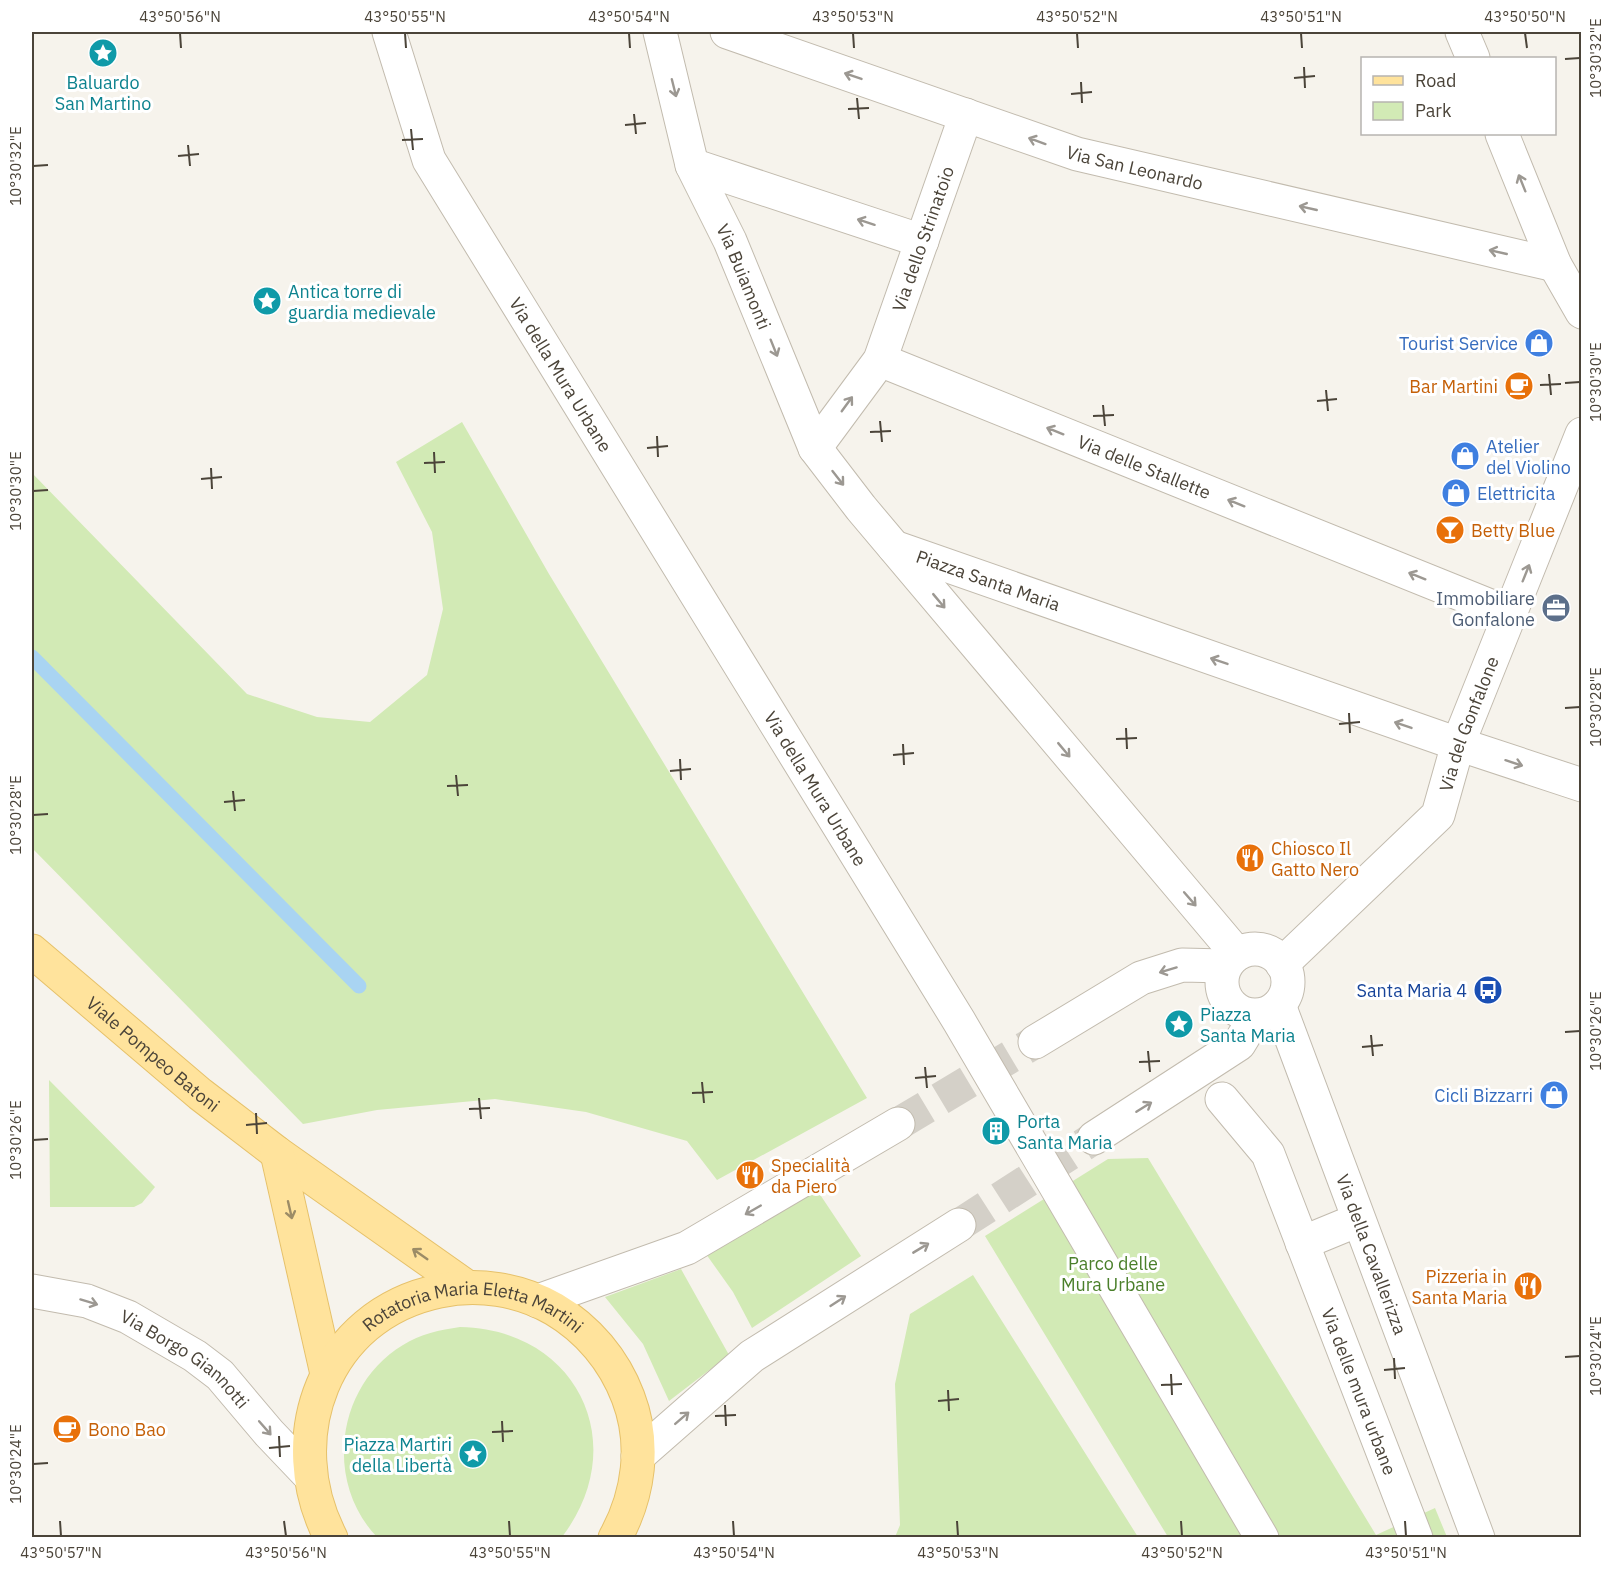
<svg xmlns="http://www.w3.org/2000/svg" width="1613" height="1569" font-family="'IBM Plex Sans',sans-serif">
<rect width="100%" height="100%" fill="#f6f3ec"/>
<!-- green -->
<path fill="#d2eab5" d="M 462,422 L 549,574 L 867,1098 L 717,1180 L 687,1141 L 586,1112 L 495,1099 L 377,1110 L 303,1124 L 32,848 L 32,473 L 247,694 L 317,717 L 370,722 L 427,675 L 443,609 L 432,532 L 396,462 Z
M 49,1080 L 155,1187 L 142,1203 L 134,1207 L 50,1207 Z
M 1148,1158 L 1376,1535 L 1435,1508 L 1447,1537 L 1168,1537 L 985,1236 L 1108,1159 Z
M 817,1190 L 861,1256 L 752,1328 L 733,1292 L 706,1254 Z
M 681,1269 L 729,1355 L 669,1401 L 643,1344 L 605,1297 Z
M 973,1275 L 1138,1537 L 895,1537 L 900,1525 L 895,1384 L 910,1314 Z
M 460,1327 C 577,1329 633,1444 562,1537 L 377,1537 C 324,1482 336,1385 403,1345 C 420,1334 440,1330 460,1327 Z"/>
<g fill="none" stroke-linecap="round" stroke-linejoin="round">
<!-- stream -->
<path stroke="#a9d4f2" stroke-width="15" d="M 32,657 L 359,986"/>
<!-- minor-tunnel -->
<path stroke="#d4d0c8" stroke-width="33" stroke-dasharray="33 16" stroke-linecap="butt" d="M 898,1124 L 1035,1042
M 959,1225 L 1094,1138"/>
<!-- minor casing -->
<g stroke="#c2bbae" stroke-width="35">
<g id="minor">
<path id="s1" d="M 389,32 L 429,160 L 959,1021 L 1262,1538"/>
<path id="s2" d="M 660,32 L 692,165 L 730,241 L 815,448 L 861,508 L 1237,954"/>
<path id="s3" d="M 727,32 L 1077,154 L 1555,265"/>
<path d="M 1462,32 L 1473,58"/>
<path d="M 1502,134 L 1555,265 L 1582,312"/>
<path d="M 692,165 L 922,241"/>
<path id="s4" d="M 880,360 L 1510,614"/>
<path id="s5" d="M 815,448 L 880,360 L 966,115"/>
<path id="s6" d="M 894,547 L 1458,744 L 1582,785"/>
<circle cx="1255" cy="982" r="33"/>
<path id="s7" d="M 1282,964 L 1438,815 L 1458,744 L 1582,434"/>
<path id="s8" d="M 1279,1005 L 1478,1538"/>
<path d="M 1035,1042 L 1141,978 L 1182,965 L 1225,966"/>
<path id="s9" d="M 1222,1099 L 1268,1154 L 1416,1538"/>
<path d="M 1094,1138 L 1239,1044 L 1256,1016"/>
<path d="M 1302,1243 L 1358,1220"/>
<path id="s10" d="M 32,1291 L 87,1301 L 128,1317 L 195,1356 L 220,1375 L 269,1433 L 309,1475"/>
<path d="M 538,1301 L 687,1248 L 898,1124"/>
<path d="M 638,1456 L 752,1356 L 959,1225"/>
</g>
</g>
<!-- major casing -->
<g stroke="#e6c16a" stroke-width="35">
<g id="major">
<path id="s11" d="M 32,951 L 200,1094 L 277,1153 L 467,1287"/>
<path d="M 277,1153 L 327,1374"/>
<path id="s12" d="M 331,1538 C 279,1438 324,1315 439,1291 C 478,1283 519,1289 554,1309 C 588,1329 614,1360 628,1397 C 646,1444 639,1495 615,1538"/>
</g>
</g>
<!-- minor -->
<use href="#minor" stroke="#fff" stroke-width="33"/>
<!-- major -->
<use href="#major" stroke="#ffe39c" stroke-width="33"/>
</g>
<!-- one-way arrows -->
<defs><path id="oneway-shaft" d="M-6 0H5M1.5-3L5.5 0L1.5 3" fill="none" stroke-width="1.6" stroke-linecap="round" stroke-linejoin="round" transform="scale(1.5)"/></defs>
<g stroke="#9c9892">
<use href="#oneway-shaft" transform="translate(853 76) rotate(-161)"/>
<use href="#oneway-shaft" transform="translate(674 88) rotate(76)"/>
<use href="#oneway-shaft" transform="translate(1037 141) rotate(-160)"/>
<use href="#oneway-shaft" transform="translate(1522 183) rotate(-112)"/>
<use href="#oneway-shaft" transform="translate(1308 208) rotate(-167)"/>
<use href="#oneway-shaft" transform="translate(866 222) rotate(-162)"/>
<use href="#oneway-shaft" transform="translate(1498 252) rotate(-167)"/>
<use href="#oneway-shaft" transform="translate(774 348) rotate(68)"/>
<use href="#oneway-shaft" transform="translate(847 404) rotate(-54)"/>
<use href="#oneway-shaft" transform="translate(1055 431) rotate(-158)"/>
<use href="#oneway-shaft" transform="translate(838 478) rotate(52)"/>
<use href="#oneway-shaft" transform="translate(1236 503) rotate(-158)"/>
<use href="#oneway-shaft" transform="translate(1526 573) rotate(-68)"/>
<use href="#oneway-shaft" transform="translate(1417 576) rotate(-158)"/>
<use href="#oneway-shaft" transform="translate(939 601) rotate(50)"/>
<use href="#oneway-shaft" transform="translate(1219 661) rotate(-161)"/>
<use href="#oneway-shaft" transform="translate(1403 725) rotate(-161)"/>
<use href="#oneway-shaft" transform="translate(1064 750) rotate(50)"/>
<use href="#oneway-shaft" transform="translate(1514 763) rotate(18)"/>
<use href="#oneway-shaft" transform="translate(1190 899) rotate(49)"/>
<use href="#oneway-shaft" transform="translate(1168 970) rotate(163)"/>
<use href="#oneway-shaft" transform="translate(1144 1107) rotate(-32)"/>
<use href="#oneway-shaft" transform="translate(753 1210) rotate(150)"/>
<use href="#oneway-shaft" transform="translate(921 1248) rotate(-31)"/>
<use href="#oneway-shaft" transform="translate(838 1301) rotate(-33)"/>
<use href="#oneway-shaft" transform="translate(89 1302) rotate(17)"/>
<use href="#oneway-shaft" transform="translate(682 1418) rotate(-41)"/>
<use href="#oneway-shaft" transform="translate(265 1428) rotate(49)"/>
</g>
<g stroke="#9c8c66">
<use href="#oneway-shaft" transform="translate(290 1210) rotate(77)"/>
<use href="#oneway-shaft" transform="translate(420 1254) rotate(-145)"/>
</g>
<!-- ticks -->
<path fill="none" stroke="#4b4439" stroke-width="2" d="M 180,33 L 181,48M 405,33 L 406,48M 629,33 L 630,48M 853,33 L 854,48M 1077,33 L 1078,48M 1301,33 L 1302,48M 1525,33 L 1527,48M 1565,59 L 1580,58M 1304,67 L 1305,88M 1294,78 L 1315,76M 1081,82 L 1082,103M 1071,94 L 1092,92M 857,98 L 859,119M 848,109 L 869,108M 634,114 L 636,134M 625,125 L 646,123M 411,129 L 413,150M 402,140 L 423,139M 188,145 L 190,166M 178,156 L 199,154M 33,166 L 48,165M 1549,374 L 1551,395M 1565,383 L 1580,382M 1540,385 L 1561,384M 1326,390 L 1328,411M 1317,401 L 1337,399M 1103,405 L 1105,426M 1093,416 L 1114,415M 880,421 L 882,442M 870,432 L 891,431M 657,436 L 658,457M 647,448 L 668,446M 434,452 L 435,473M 424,463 L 445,462M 211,468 L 212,489M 201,479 L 222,477M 33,491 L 48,490M 1565,708 L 1580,707M 1349,713 L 1350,733M 1339,724 L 1360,722M 1126,728 L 1127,749M 1116,739 L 1137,738M 903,744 L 904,765M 893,755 L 914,753M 680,759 L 681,780M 670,771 L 691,769M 456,775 L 458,796M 447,786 L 468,785M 233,791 L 235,811M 224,802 L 245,800M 33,815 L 48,814M 1565,1032 L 1580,1031M 1371,1035 L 1373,1056M 1362,1047 L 1383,1045M 1148,1051 L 1150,1072M 1139,1062 L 1160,1061M 925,1067 L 927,1088M 915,1078 L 936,1076M 702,1082 L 704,1103M 692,1093 L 713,1092M 479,1098 L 481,1119M 469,1109 L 490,1108M 256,1113 L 257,1134M 246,1125 L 267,1123M 33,1140 L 48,1139M 1565,1357 L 1580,1356M 1394,1358 L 1395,1379M 1384,1370 L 1405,1368M 1171,1374 L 1172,1395M 1161,1385 L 1182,1384M 948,1390 L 949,1411M 938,1401 L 959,1399M 725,1405 L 726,1426M 715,1416 L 736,1415M 502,1421 L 503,1442M 492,1432 L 513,1431M 279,1436 L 280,1457M 269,1448 L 290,1446M 33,1464 L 48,1463M 60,1521 L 61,1536M 284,1521 L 286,1536M 509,1521 L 510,1536M 733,1521 L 734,1536M 957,1521 L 958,1536M 1181,1521 L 1182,1536M 1405,1521 L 1406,1536"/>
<!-- icons -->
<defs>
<g id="sight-disc" transform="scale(1.5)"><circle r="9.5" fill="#0f9aa8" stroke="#fff"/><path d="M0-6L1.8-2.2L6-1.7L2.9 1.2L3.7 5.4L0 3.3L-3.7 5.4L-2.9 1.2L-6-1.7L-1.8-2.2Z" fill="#fff"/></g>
<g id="shop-disc" transform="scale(1.5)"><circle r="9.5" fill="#3f7fe0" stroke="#fff"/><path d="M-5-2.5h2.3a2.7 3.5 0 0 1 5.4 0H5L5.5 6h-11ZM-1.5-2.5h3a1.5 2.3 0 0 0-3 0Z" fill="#fff"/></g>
<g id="cafe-disc" transform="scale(1.5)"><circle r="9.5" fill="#e8710a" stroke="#fff"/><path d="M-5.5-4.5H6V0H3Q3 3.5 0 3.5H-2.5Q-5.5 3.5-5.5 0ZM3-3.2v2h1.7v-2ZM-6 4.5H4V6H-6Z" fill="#fff"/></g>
<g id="bar-disc" transform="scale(1.5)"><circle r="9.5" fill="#e8710a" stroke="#fff"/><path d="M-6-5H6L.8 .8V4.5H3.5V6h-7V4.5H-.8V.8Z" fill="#fff"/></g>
<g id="office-disc" transform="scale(1.5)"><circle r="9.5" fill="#5c6f8a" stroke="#fff"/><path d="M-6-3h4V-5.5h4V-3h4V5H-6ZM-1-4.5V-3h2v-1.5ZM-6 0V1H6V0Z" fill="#fff"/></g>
<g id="restaurant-disc" transform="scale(1.5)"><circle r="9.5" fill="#e8710a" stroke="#fff"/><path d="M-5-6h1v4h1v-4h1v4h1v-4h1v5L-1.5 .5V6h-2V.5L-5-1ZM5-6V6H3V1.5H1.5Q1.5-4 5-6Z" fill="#fff"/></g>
<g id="bus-disc" transform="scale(1.5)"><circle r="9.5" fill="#1a4fb4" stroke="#fff"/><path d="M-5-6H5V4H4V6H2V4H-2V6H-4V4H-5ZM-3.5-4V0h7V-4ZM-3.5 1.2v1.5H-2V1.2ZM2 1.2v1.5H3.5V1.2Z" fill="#fff"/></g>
<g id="building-disc" transform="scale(1.5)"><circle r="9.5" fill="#0f9aa8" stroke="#fff"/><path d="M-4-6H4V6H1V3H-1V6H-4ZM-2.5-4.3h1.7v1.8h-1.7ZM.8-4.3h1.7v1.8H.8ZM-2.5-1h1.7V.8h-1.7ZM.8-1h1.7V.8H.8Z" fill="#fff"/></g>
</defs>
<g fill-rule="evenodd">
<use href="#sight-disc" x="103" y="53"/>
<use href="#sight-disc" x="267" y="301"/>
<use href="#shop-disc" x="1539" y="343"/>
<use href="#cafe-disc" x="1519" y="386"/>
<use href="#shop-disc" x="1465" y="456"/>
<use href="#shop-disc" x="1456" y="493"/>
<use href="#bar-disc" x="1450" y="530"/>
<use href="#office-disc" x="1556" y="608"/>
<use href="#restaurant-disc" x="1250" y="858"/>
<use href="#bus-disc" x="1488" y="990"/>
<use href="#sight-disc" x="1179" y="1024"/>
<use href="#shop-disc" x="1554" y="1095"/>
<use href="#building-disc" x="996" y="1131"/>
<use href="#restaurant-disc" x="750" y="1175"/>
<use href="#restaurant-disc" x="1528" y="1286"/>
<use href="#cafe-disc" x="67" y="1429"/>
<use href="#sight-disc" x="473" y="1454"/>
</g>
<g text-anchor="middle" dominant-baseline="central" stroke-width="6" stroke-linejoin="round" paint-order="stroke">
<!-- culture labels -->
<g font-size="18" fill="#0d838f" stroke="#fff" text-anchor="start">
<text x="103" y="82" text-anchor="middle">Baluardo<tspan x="103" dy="21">San Martino</tspan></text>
<text x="288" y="291">Antica torre di<tspan x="288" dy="21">guardia medievale</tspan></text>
<text x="1200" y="1014">Piazza<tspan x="1200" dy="21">Santa Maria</tspan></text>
<text x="1017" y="1121">Porta<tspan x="1017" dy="21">Santa Maria</tspan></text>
<text x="452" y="1444" text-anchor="end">Piazza Martiri<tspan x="452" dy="21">della Libertà</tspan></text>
</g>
<!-- street labels -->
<g font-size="18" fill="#4b4439" stroke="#fff">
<text stroke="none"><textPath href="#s3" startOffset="430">Via San Leonardo</textPath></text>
<text stroke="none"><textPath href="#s5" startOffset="238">Via dello Strinatoio</textPath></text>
<text stroke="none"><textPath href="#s2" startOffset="260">Via Buiamonti</textPath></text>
<text stroke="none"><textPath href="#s1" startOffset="386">Via della Mura Urbane</textPath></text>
<text stroke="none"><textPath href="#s4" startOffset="285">Via delle Stallette</textPath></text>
<text stroke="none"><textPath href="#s6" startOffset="100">Piazza Santa Maria</textPath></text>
<text stroke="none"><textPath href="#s7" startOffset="312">Via del Gonfalone</textPath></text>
<text stroke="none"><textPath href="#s1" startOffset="872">Via della Mura Urbane</textPath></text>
<text stroke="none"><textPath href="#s11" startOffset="159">Viale Pompeo Batoni</textPath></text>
<text stroke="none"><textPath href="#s8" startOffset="266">Via della Cavallerizza</textPath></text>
<text stroke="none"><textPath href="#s12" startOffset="348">Rotatoria Maria Eletta Martini</textPath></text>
<text stroke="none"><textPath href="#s10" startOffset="171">Via Borgo Giannotti</textPath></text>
<text stroke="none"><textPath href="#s9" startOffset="326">Via delle mura urbane</textPath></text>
</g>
<!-- shop labels -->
<g font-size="18" fill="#366cbe" stroke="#fff" text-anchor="end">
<text x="1518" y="343">Tourist Service</text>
<text x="1486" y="446" text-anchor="start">Atelier<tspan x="1486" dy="21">del Violino</tspan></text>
<text x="1477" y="493" text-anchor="start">Elettricita</text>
<text x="1533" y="1095">Cicli Bizzarri</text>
</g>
<!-- food labels -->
<g font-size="18" fill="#c56008" stroke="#fff" text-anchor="start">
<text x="1498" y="386" text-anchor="end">Bar Martini</text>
<text x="1471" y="530">Betty Blue</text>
<text x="1271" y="848">Chiosco Il<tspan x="1271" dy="21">Gatto Nero</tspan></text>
<text x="771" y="1165">Specialità<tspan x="771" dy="21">da Piero</tspan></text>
<text x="1507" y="1276" text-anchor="end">Pizzeria in<tspan x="1507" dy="21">Santa Maria</tspan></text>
<text x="88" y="1429">Bono Bao</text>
</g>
<!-- service labels -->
<g font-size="18" fill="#4e5e75" stroke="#fff" text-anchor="end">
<text x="1535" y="598">Immobiliare<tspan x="1535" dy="21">Gonfalone</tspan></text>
</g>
<!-- transit labels -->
<g font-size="18" fill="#164399" stroke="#fff" text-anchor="end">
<text x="1467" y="990">Santa Maria 4</text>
</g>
<!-- park labels -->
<g font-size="18" fill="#4a7f2a" stroke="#fff">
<text x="1113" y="1263">Parco delle<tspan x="1113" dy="21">Mura Urbane</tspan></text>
</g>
</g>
<!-- border -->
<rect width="1613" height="1569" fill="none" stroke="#ffffff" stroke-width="66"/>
<!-- legend -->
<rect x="1361" y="57" width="195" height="78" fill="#ffffff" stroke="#b7b4b0" stroke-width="1.5"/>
<rect x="1373" y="76" width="30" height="9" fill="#ffe39c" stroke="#b7b4b0" stroke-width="1.5"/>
<text x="1415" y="87" font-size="18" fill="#4b4439">Road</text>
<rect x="1373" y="102" width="30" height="18" fill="#d2eab5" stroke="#b7b4b0" stroke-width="1.5"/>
<text x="1415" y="117" font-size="18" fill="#4b4439">Park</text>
<rect x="33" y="33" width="1547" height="1503" fill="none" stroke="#4b4439" stroke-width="2"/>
<g font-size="15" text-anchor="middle" fill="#4b4439">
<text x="180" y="22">43°50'56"N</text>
<text x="405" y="22">43°50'55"N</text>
<text x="629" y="22">43°50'54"N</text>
<text x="853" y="22">43°50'53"N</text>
<text x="1077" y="22">43°50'52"N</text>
<text x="1301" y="22">43°50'51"N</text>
<text x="1525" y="22">43°50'50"N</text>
<text transform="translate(1596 58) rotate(-90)" y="5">10°30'32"E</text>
<text transform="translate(16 166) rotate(-90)" y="5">10°30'32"E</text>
<text transform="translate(1596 382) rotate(-90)" y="5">10°30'30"E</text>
<text transform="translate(16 491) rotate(-90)" y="5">10°30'30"E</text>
<text transform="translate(1596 707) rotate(-90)" y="5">10°30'28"E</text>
<text transform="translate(16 815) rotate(-90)" y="5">10°30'28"E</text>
<text transform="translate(1596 1031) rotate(-90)" y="5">10°30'26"E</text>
<text transform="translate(16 1140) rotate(-90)" y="5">10°30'26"E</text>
<text transform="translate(1596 1356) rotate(-90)" y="5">10°30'24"E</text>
<text transform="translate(16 1464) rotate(-90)" y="5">10°30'24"E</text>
<text x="61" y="1558">43°50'57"N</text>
<text x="286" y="1558">43°50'56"N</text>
<text x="510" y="1558">43°50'55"N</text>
<text x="734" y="1558">43°50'54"N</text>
<text x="958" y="1558">43°50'53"N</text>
<text x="1182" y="1558">43°50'52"N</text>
<text x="1406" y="1558">43°50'51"N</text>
</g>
</svg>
